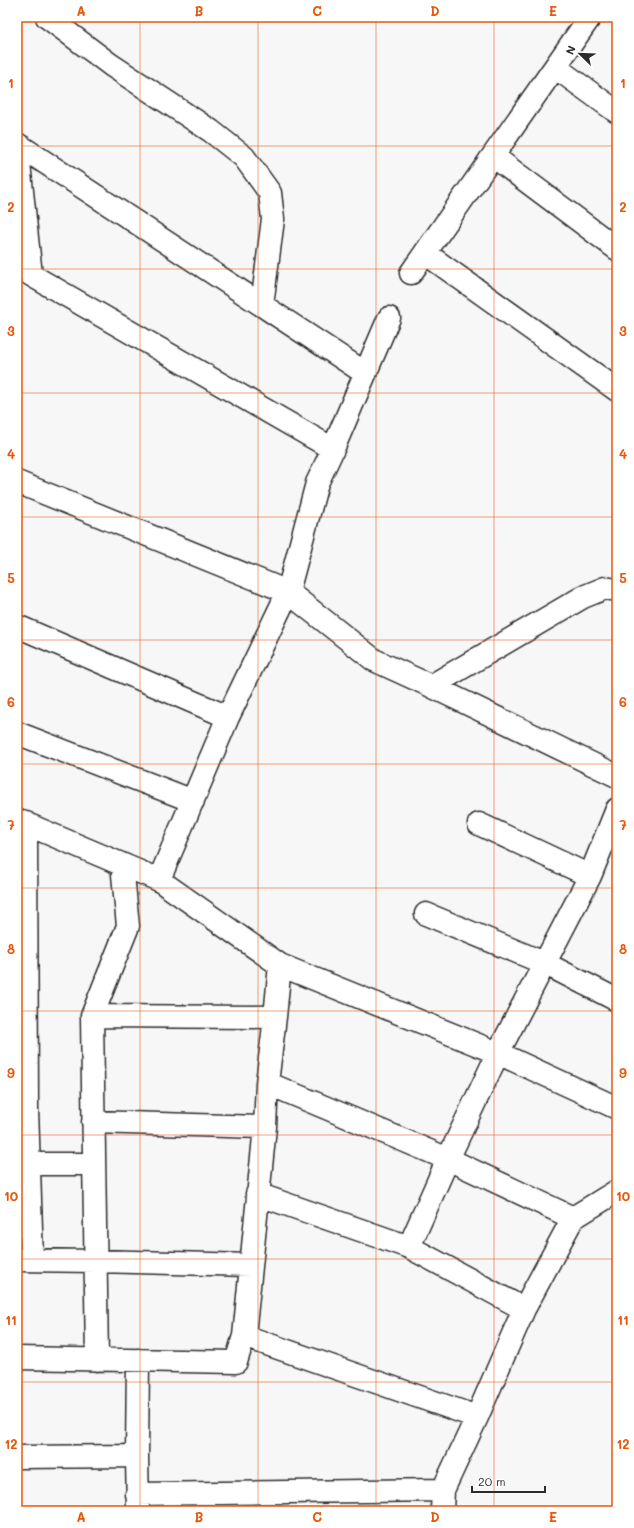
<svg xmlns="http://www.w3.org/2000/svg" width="634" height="1528" font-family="Mali,sans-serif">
<rect width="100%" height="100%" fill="#f7f7f7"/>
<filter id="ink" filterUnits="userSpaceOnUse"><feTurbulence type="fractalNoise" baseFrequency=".025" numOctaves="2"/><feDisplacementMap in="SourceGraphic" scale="8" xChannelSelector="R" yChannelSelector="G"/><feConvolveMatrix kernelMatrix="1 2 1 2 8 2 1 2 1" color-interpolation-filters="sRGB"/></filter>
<g filter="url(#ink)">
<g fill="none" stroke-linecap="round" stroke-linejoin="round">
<!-- minor casing -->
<g stroke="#2b2b2b" stroke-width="25">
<path id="minor" d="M 47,17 L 111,65 L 211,131 L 244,157 L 270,193 L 273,219 L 262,305
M 555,67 L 617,112
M 17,144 L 365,373
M 17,145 L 31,275 L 333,449
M 493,156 L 617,249
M 425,253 L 617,390
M 411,273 L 590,17
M 17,482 L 288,592 L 374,660 L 431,686 L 617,776
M 17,626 L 228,717
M 431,686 L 583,597 L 605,588 L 617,590
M 17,733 L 193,801
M 17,820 L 159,880 L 280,965 L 498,1053 L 617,1108
M 26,823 L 27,1109 L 32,1260
M 479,824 L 590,876
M 159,880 L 228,717 L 288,592 L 317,483 L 333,449 L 389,318
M 426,914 L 544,963 L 617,1000
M 92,1016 L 275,1017
M 267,1083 L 448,1159 L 573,1218
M 93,1122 L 265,1127
M 17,1164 L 94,1164
M 257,1194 L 409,1247 L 524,1309
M 409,1247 L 448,1159 L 498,1053 L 590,876 L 617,809
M 18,1260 L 96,1261 L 250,1265
M 244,1336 L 477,1417
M 17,1358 L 236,1362 L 244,1336 L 265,1127 L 267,1083 L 275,1017 L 280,965
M 97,1360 L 92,1016 L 128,926 L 122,864
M 138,1360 L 137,1456 L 138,1511
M 17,1457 L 137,1456
M 137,1494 L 443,1490
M 442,1511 L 443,1490 L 477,1417 L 524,1309 L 573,1218 L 617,1191"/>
</g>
<!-- minor -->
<use href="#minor" stroke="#fff" stroke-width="22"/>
</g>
</g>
<!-- grid -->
<path fill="none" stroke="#e8590c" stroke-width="1" stroke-opacity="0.55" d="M 140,17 L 140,1511M 258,17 L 258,1511M 376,17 L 376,1511M 494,17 L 494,1511M 17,146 L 617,146M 17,269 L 617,269M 17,393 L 617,393M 17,517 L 617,517M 17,640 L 617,640M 17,764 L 617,764M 17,888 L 617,888M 17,1011 L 617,1011M 17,1135 L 617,1135M 17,1259 L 617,1259M 17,1382 L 617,1382"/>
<!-- margin -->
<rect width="634" height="1528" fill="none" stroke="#fff" stroke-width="44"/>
<!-- north arrow -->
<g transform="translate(580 54) rotate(293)" stroke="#ffffff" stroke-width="3" paint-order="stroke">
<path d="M0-3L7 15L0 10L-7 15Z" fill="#2b2b2b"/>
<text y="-6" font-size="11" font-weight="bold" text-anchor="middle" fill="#2b2b2b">N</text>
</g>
<!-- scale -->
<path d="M472 1486v6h73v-6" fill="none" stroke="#2b2b2b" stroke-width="2"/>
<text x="478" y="1486" font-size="12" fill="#2b2b2b" stroke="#ffffff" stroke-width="3" paint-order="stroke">20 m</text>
<rect x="22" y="22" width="590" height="1484" fill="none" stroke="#e8590c" stroke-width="1.5"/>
<g font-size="13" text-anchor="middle" font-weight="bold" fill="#e8590c">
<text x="81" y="16">A</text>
<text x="199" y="16">B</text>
<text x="317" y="16">C</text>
<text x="435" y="16">D</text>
<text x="553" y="16">E</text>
<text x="11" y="88">1</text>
<text x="623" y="88">1</text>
<text x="11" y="212">2</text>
<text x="623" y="212">2</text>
<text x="11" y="336">3</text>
<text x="623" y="336">3</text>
<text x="11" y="459">4</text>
<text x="623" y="459">4</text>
<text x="11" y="583">5</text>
<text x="623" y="583">5</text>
<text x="11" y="707">6</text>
<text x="623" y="707">6</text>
<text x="11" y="830">7</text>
<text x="623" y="830">7</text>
<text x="11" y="954">8</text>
<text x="623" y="954">8</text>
<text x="11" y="1078">9</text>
<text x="623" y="1078">9</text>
<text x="11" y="1201">10</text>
<text x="623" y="1201">10</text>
<text x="11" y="1325">11</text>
<text x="623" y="1325">11</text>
<text x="11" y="1449">12</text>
<text x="623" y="1449">12</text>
<text x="81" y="1522">A</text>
<text x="199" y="1522">B</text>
<text x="317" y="1522">C</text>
<text x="435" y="1522">D</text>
<text x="553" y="1522">E</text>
</g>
</svg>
